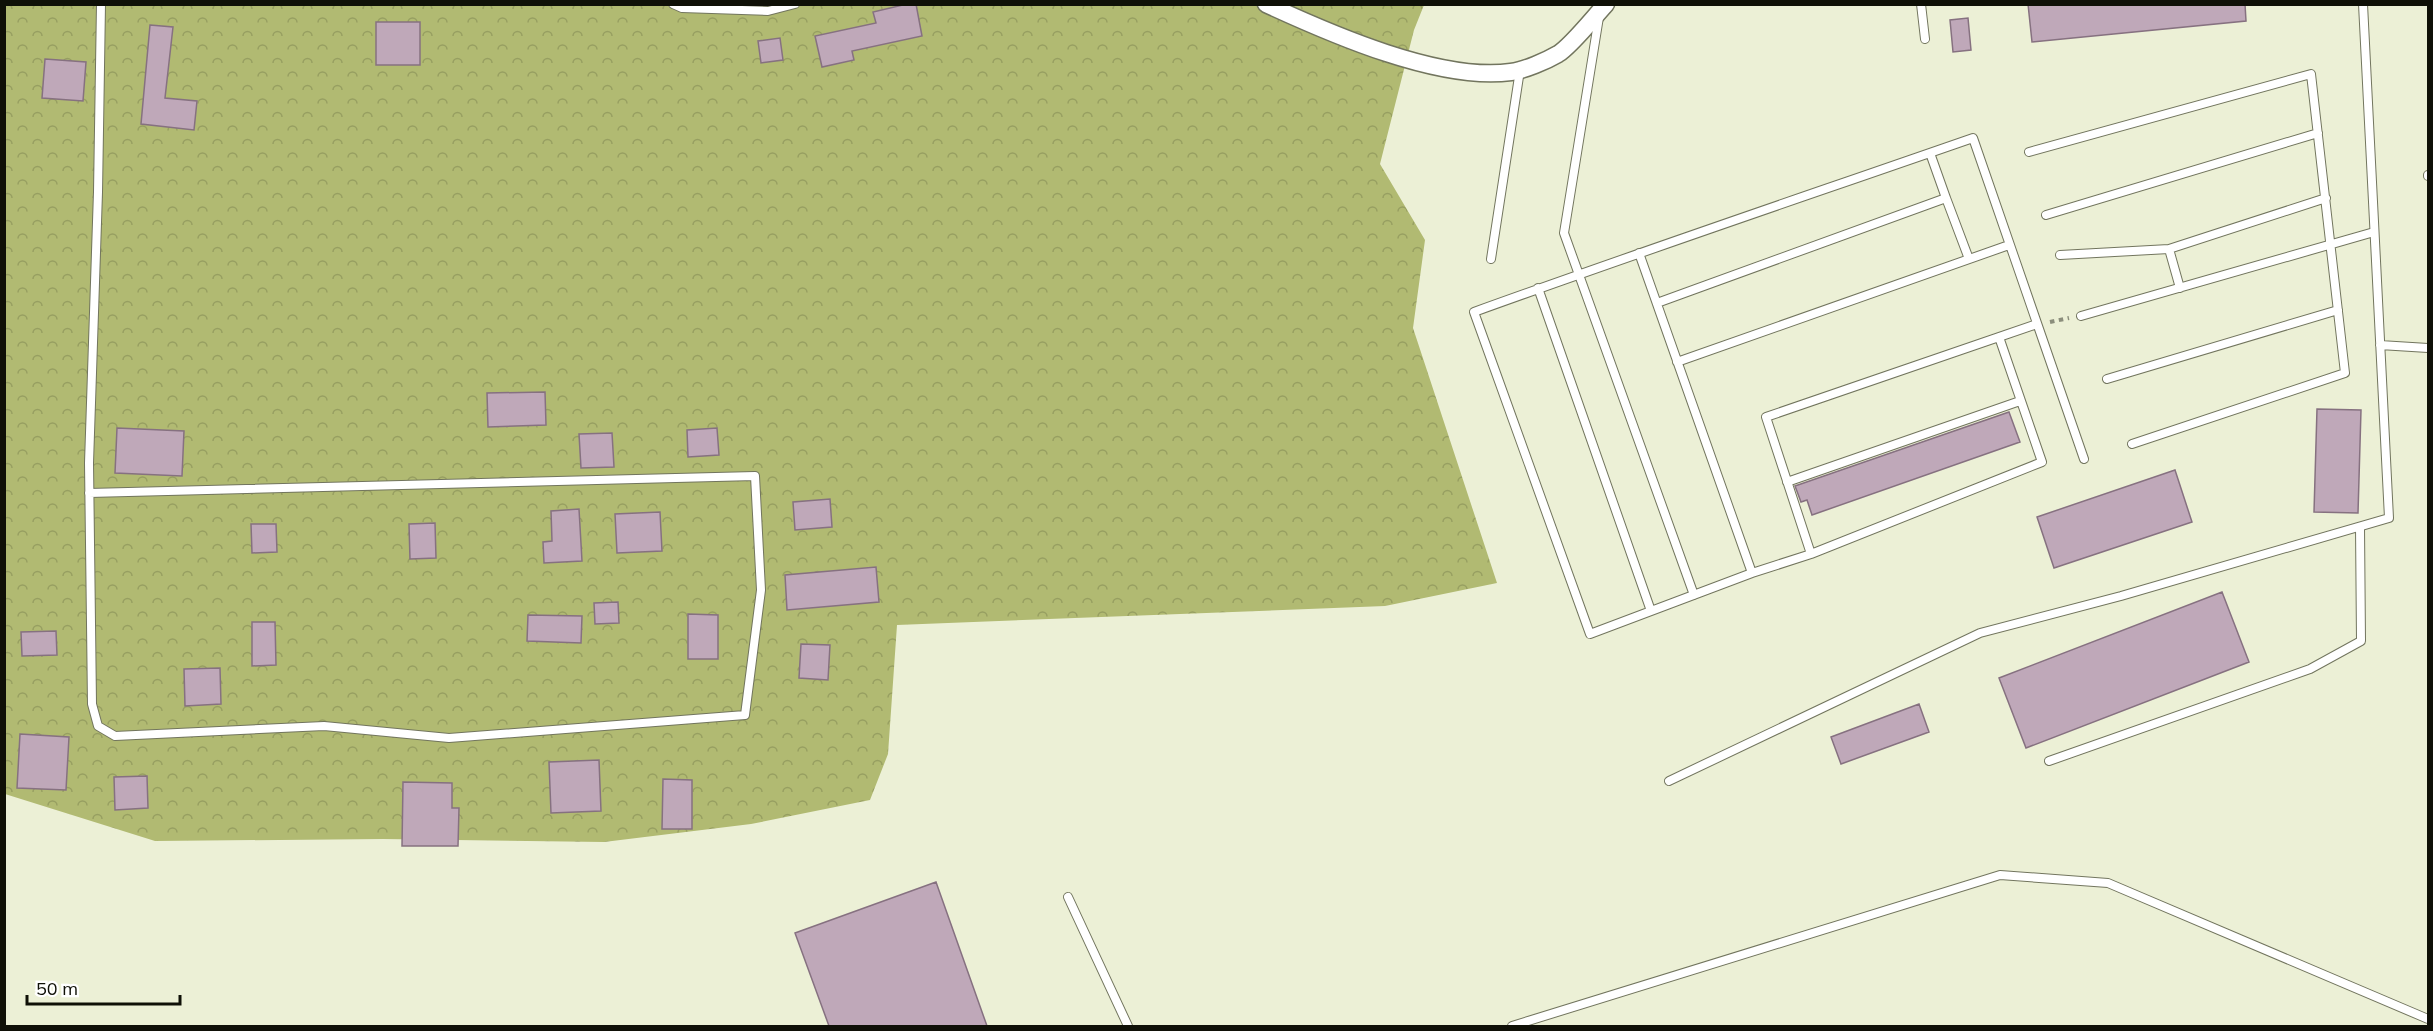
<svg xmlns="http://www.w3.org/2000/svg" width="2433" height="1031" font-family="Mulish,sans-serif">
<defs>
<pattern id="forest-crowns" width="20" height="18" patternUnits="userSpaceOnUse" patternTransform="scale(1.5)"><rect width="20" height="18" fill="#b1ba72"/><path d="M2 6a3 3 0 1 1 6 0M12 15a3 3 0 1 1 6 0" fill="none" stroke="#979f61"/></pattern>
</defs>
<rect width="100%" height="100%" fill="#ecf0d6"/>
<!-- forest -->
<path fill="url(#forest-crowns)" d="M 4,5 L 1424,5 L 1414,30 L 1380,164 L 1425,240 L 1413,328 L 1497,583 L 1385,606 L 897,625 L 888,754 L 870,800 L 751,824 L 604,842 L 383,839 L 155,841 L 5,794 Z"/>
<!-- building -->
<path fill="#bfa8b9" stroke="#867180" stroke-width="1.5" d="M 907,4 L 916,4 L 922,36 L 852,51 L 854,60 L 822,67 L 815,36 L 876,23 L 873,12 Z
M 2028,4 L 2245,4 L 2246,21 L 2032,42 Z
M 1968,18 L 1971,50 L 1953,52 L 1950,20 Z
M 376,22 L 420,22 L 420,65 L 376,65 Z
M 150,25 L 173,27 L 165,98 L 197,101 L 194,130 L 141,124 Z
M 780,38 L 783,60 L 761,63 L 758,41 Z
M 45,59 L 86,62 L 83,101 L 42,98 Z
M 545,392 L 546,425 L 488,427 L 487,393 Z
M 2317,409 L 2361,410 L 2358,513 L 2314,512 Z
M 2009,412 L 2020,442 L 1812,515 L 1807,500 L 1801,502 L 1795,486 Z
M 117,428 L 184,431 L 182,476 L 115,473 Z
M 717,428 L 719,455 L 688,457 L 687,430 Z
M 612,433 L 614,467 L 581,468 L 579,434 Z
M 2175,470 L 2192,522 L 2054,568 L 2037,517 Z
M 830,499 L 832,527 L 795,530 L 793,502 Z
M 579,509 L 582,561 L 544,563 L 543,542 L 552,541 L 551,511 Z
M 660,512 L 662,551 L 617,553 L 615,514 Z
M 435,523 L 436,558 L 410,559 L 409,524 Z
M 251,524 L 276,524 L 277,552 L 252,553 Z
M 876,567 L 879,602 L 787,610 L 785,575 Z
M 2222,592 L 2249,662 L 2026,748 L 1999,678 Z
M 618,602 L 619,623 L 595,624 L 594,603 Z
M 688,614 L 718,615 L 718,659 L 688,659 Z
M 528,615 L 582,616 L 581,643 L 527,641 Z
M 252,622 L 275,622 L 276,665 L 252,666 Z
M 56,631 L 57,655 L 22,656 L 21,632 Z
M 801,644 L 830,645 L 828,680 L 799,678 Z
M 220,668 L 221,704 L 185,706 L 184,669 Z
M 1919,704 L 1929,732 L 1841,764 L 1831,737 Z
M 20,734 L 69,737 L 66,790 L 17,788 Z
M 599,760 L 601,811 L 551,813 L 549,762 Z
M 147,776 L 148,808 L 115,810 L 114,777 Z
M 663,779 L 692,780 L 692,829 L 662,829 Z
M 403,782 L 452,783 L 452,808 L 459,808 L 458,846 L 402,846 Z
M 936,882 L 987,1026 L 829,1026 L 795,933 Z"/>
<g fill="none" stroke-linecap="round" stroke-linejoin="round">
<!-- service casing -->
<g stroke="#72755e" stroke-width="10">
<path id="service" d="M 673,4 L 682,8 L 768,11 L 795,4
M 1921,4 L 1925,39
M 1599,17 L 1564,233 L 1694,595
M 2029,152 L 2311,74 L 2345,373 L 2132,444
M 1930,153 L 1946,198
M 2428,175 L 2428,176
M 2046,215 L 2318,133
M 2169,249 L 2180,288
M 1639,253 L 1752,573 L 1590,634 L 1474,312 C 1640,252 1806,196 1973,138 L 2084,459
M 2060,255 L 2169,249 L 2326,198
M 1491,259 L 1520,70
M 1538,288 L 1651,611
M 1657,303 L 1946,198 L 1969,259
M 2081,316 L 2374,232
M 1999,337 L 2037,324
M 2380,345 L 2428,348
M 1677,362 L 2009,245
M 2107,379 L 2338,310
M 1787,482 L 2020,401
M 89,493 L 755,476 L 761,590 L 745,715 L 449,738 L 324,726 L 115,736 L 98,726 L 92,704 L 89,463 L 98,192 L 101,4
M 1752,573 L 1811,554 L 2042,462 L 1999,337 L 1766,417 L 1811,554
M 2049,761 L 2310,669 L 2361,641 L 2360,527
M 1669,781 L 1980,633 L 2121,596 L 2389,518 L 2363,4
M 1068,897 L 1128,1026
M 1512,1026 L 2000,875 L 2108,883 L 2428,1019"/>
</g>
<!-- minor casing -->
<g stroke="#72755e" stroke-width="19">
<path id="minor" d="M 1266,4 C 1331,34 1440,82 1511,72 C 1525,70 1546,61 1558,54 C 1571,46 1594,17 1606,4"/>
</g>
<!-- path -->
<path stroke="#8b8e7c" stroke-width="4" stroke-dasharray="4.5 4.5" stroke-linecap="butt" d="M 2050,322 L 2069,318"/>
<!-- service -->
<use href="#service" stroke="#fff" stroke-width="8"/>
<!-- minor -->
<use href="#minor" stroke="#fff" stroke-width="16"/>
</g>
<!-- border -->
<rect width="2433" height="1031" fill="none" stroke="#0f1007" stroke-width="12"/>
<!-- scale -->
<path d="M27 995v9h153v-9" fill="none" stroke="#0f1007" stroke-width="3"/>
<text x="36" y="995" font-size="18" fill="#0f1007" stroke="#ffffff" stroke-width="4.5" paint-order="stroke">50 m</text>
</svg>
